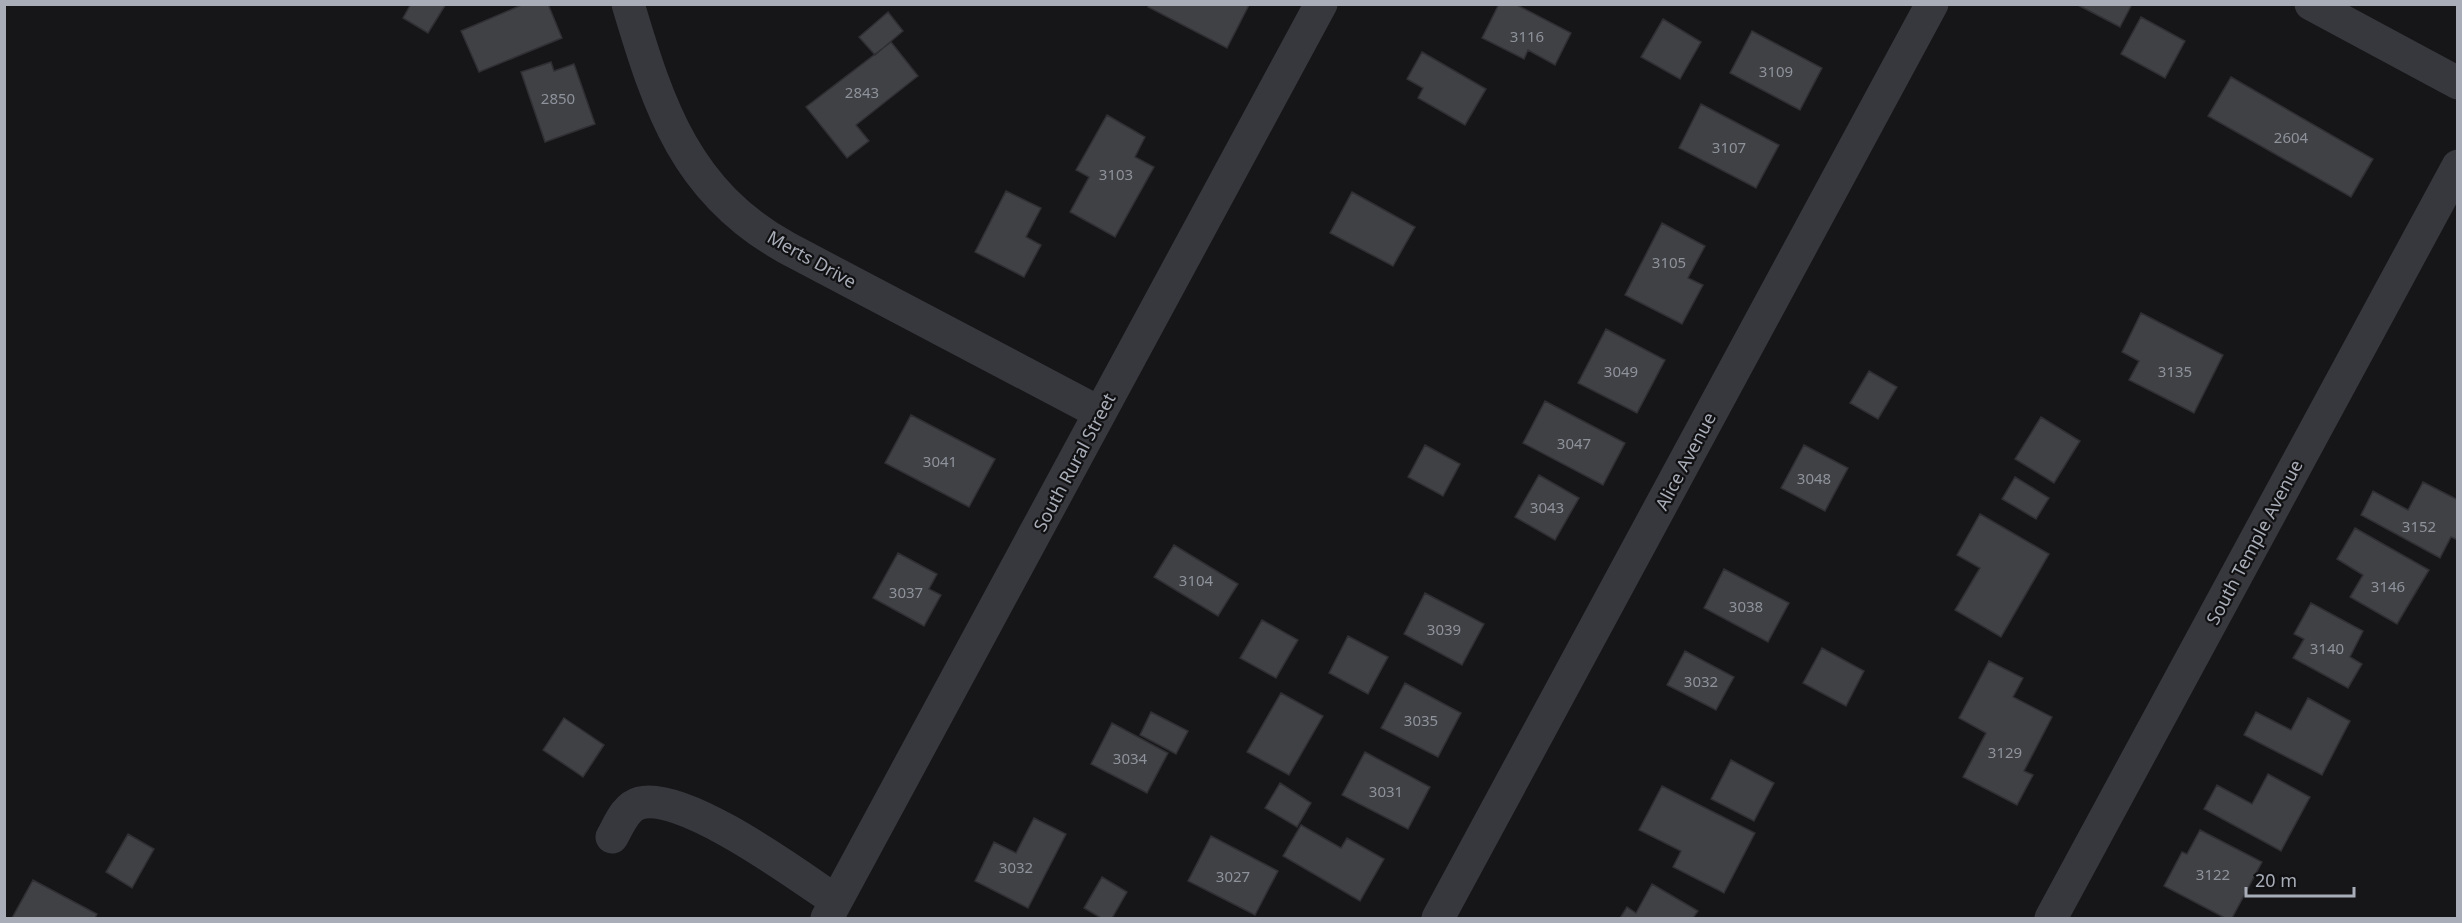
<svg xmlns="http://www.w3.org/2000/svg" width="2462" height="923" font-family="'Noto Sans',sans-serif">
<rect width="100%" height="100%" fill="#161618"/>
<!-- building -->
<path fill="#404145" stroke="#303034" stroke-width="1.5" d="M 411,4 L 446,4 L 428,33 L 403,18 Z
M 524,4 L 548,4 L 562,38 L 479,72 L 461,31 Z
M 1149,4 L 1248,4 L 1249,5 L 1227,48 L 1148,7 Z
M 1499,4 L 1515,4 L 1571,33 L 1555,65 L 1528,50 L 1524,59 L 1482,38 Z
M 2076,4 L 2132,4 L 2120,27 Z
M 888,12 L 903,31 L 875,55 L 859,37 Z
M 2141,17 L 2185,41 L 2165,78 L 2121,54 Z
M 1663,19 L 1701,42 L 1680,79 L 1641,57 Z
M 1752,31 L 1822,68 L 1800,110 L 1730,73 Z
M 891,42 L 918,76 L 856,125 L 869,141 L 847,158 L 806,107 Z
M 1422,52 L 1486,89 L 1465,125 L 1418,98 L 1423,88 L 1407,79 Z
M 551,62 L 554,71 L 574,64 L 595,124 L 545,142 L 521,72 Z
M 2231,77 L 2373,159 L 2351,197 L 2208,116 Z
M 1701,104 L 1779,145 L 1756,188 L 1679,148 Z
M 1107,115 L 1145,137 L 1135,157 L 1154,167 L 1115,237 L 1070,212 L 1089,177 L 1076,170 Z
M 1006,191 L 1041,208 L 1026,237 L 1041,245 L 1024,277 L 975,252 Z
M 1352,192 L 1415,227 L 1393,266 L 1330,233 Z
M 1662,223 L 1705,246 L 1688,278 L 1703,285 L 1682,324 L 1625,295 Z
M 2141,313 L 2223,355 L 2194,413 L 2129,380 L 2139,361 L 2122,352 Z
M 1606,329 L 1665,360 L 1637,413 L 1578,383 Z
M 1869,371 L 1897,387 L 1878,419 L 1850,403 Z
M 1545,401 L 1625,443 L 1603,485 L 1523,443 Z
M 911,415 L 995,459 L 969,507 L 885,463 Z
M 2041,417 L 2080,441 L 2054,483 L 2015,459 Z
M 1425,445 L 1460,464 L 1443,496 L 1408,477 Z
M 1804,445 L 1848,468 L 1825,511 L 1781,488 Z
M 1539,475 L 1579,498 L 1555,540 L 1515,517 Z
M 2015,477 L 2049,498 L 2036,519 L 2002,499 Z
M 2423,482 L 2458,500 L 2458,540 L 2451,537 L 2440,558 L 2361,515 L 2373,491 L 2408,510 Z
M 1980,514 L 2049,554 L 2001,637 L 1955,610 L 1980,568 L 1957,555 Z
M 2355,528 L 2429,570 L 2397,624 L 2350,597 L 2363,575 L 2337,559 Z
M 1174,545 L 1238,584 L 1218,616 L 1154,577 Z
M 898,553 L 937,574 L 929,589 L 941,595 L 924,626 L 873,598 Z
M 1724,569 L 1789,603 L 1768,642 L 1704,608 Z
M 1425,593 L 1484,624 L 1462,665 L 1404,634 Z
M 2311,603 L 2363,631 L 2350,657 L 2362,664 L 2348,688 L 2293,658 L 2304,639 L 2294,634 Z
M 1262,620 L 1298,640 L 1276,678 L 1240,658 Z
M 1348,636 L 1388,657 L 1368,694 L 1329,673 Z
M 1822,648 L 1864,671 L 1846,706 L 1803,683 Z
M 1685,651 L 1734,677 L 1716,710 L 1667,685 Z
M 1989,661 L 2023,678 L 2013,697 L 2052,717 L 2024,771 L 2033,775 L 2017,805 L 1963,777 L 1986,733 L 1959,718 Z
M 1405,683 L 1461,713 L 1438,757 L 1381,728 Z
M 1281,693 L 1323,716 L 1289,775 L 1247,752 Z
M 2308,698 L 2350,721 L 2322,775 L 2244,735 L 2256,712 L 2291,730 Z
M 1151,712 L 1188,731 L 1176,754 L 1140,735 Z
M 564,718 L 604,745 L 583,777 L 543,750 Z
M 1112,723 L 1168,753 L 1147,793 L 1091,764 Z
M 1365,752 L 1430,787 L 1408,829 L 1342,795 Z
M 1731,760 L 1774,783 L 1754,821 L 1711,799 Z
M 2268,774 L 2310,797 L 2281,851 L 2204,809 L 2217,785 L 2252,804 Z
M 1280,783 L 1311,803 L 1297,827 L 1265,808 Z
M 1662,786 L 1755,833 L 1724,893 L 1673,867 L 1681,851 L 1639,830 Z
M 1034,818 L 1066,834 L 1028,908 L 975,881 L 994,842 L 1016,853 Z
M 1301,825 L 1341,848 L 1347,838 L 1384,859 L 1360,901 L 1283,856 Z
M 2200,830 L 2262,862 L 2232,918 L 2225,918 L 2164,886 L 2182,852 L 2187,854 Z
M 128,834 L 154,849 L 132,888 L 106,872 Z
M 1211,836 L 1278,871 L 1255,915 L 1188,881 Z
M 1102,877 L 1127,892 L 1112,918 L 1101,918 L 1084,908 Z
M 33,880 L 97,914 L 95,918 L 12,918 Z
M 1652,884 L 1698,911 L 1693,918 L 1620,918 L 1627,907 L 1636,913 Z"/>
<g fill="none" stroke-linecap="round" stroke-linejoin="round">
<!-- minor -->
<path stroke="#37383d" stroke-width="33" d="M 628,4 C 659,108 686,192 787,248 L 1100,413
M 2311,4 L 2458,83
M 612,837 C 619,825 625,807 640,803 C 684,791 799,876 836,901
M 827,918 L 1321,4
M 1438,918 L 1932,4
M 2051,918 L 2458,166"/>
</g>
<g text-anchor="middle" dominant-baseline="central" stroke-width="4.5" stroke-linejoin="round" paint-order="stroke">
<!-- number labels -->
<g font-size="15" fill="#8e929b">
<text x="1527" y="36">3116</text>
<text x="1776" y="71">3109</text>
<text x="862" y="92">2843</text>
<text x="558" y="98">2850</text>
<text x="2291" y="137">2604</text>
<text x="1729" y="147">3107</text>
<text x="1116" y="174">3103</text>
<text x="1669" y="262">3105</text>
<text x="1621" y="371">3049</text>
<text x="2175" y="371">3135</text>
<text x="1574" y="443">3047</text>
<text x="940" y="461">3041</text>
<text x="1814" y="478">3048</text>
<text x="1547" y="507">3043</text>
<text x="2419" y="526">3152</text>
<text x="1196" y="580">3104</text>
<text x="2388" y="586">3146</text>
<text x="906" y="592">3037</text>
<text x="1746" y="606">3038</text>
<text x="1444" y="629">3039</text>
<text x="2327" y="648">3140</text>
<text x="1701" y="681">3032</text>
<text x="1421" y="720">3035</text>
<text x="2005" y="752">3129</text>
<text x="1130" y="758">3034</text>
<text x="1386" y="791">3031</text>
<text x="1016" y="867">3032</text>
<text x="2213" y="874">3122</text>
<text x="1233" y="876">3027</text>
</g>
<!-- street labels -->
<g font-size="18" fill="#a8adb8" stroke="#111113">
<text transform="translate(812 259) rotate(29)">Merts Drive</text>
<text transform="translate(1685 461) rotate(-62)">Alice Avenue</text>
<text transform="translate(1074 462) rotate(-62)">South Rural Street</text>
<text transform="translate(2254 542) rotate(-62)">South Temple Avenue</text>
</g>
</g>
<!-- border -->
<rect width="2462" height="923" fill="none" stroke="#a8adb8" stroke-width="12"/>
<!-- scale -->
<path d="M2246 887v9h108v-9" fill="none" stroke="#a8adb8" stroke-width="3"/>
<text x="2255" y="887" font-size="18" fill="#a8adb8" stroke="#111113" stroke-width="4.5" paint-order="stroke">20 m</text>
</svg>
